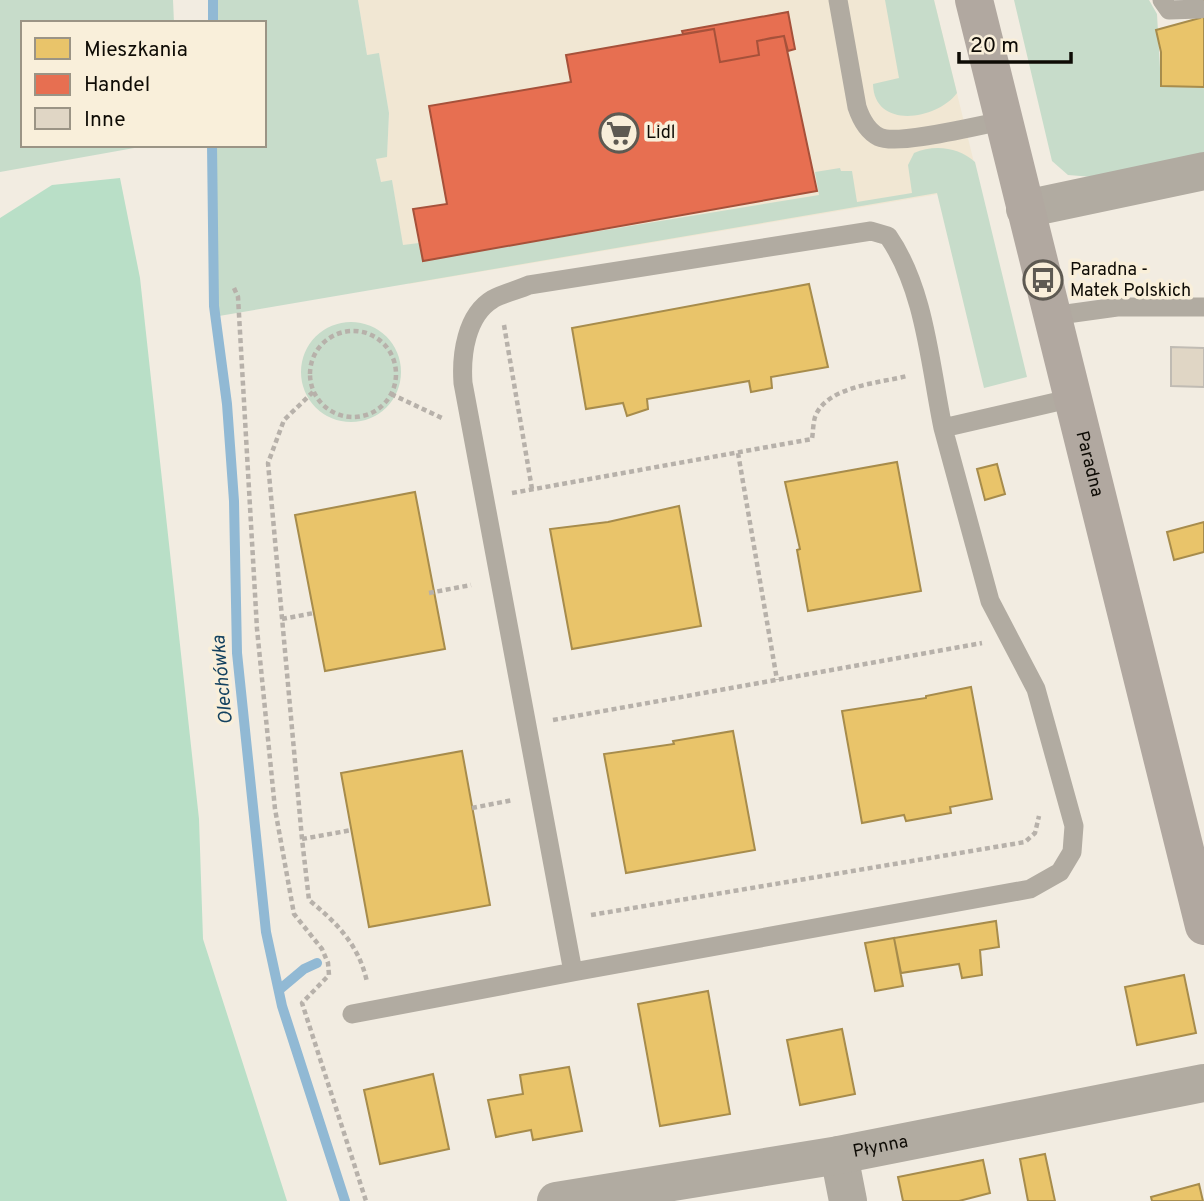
<svg xmlns="http://www.w3.org/2000/svg" width="1204" height="1201" font-family="Overpass,sans-serif">
<rect width="100%" height="100%" fill="#f2ece1"/>
<!-- built -->
<path fill="#f1e7d3" d="M 358,0 L 934,0 L 980,187 L 409,284 L 392,181 L 381,182 L 376,158 L 387,156 L 389,113 L 379,54 L 367,55 Z"/>
<!-- green -->
<path fill="#c7dcca" d="M 0,0 L 173,0 L 174,23 L 23,23 L 23,145 L 151,145 L 0,172 Z
M 215,0 L 358,0 L 367,55 L 379,53 L 389,113 L 387,157 L 376,159 L 381,182 L 392,180 L 403,245 L 419,243 L 423,260 L 819,195 L 815,172 L 840,168 L 841,171 L 852,171 L 857,202 L 912,193 L 908,165 L 914,153 C 934,144 959,147 975,162 L 1027,377 L 984,388 L 937,193 L 219,316 L 213,255 L 214,145 L 264,145 L 264,23 L 215,23 Z
M 885,0 L 934,0 L 957,93 C 937,120 874,130 873,84 L 899,78 Z
M 1014,0 L 1149,0 L 1157,14 L 1161,86 L 1204,87 L 1204,155 L 1093,177 L 1068,175 L 1052,161 Z
M301 372a50 50 0 1 1 100 0a50 50 0 1 1-100 0Z"/>
<!-- forest -->
<path fill="#b9dfc7" d="M 120,178 L 140,278 L 199,819 L 203,939 L 287,1201 L 0,1201 L 0,218 L 52,185 Z"/>
<!-- homes -->
<path fill="#e9c46a" stroke="#a78c4c" stroke-width="2" d="M 1200,0 L 1204,0 L 1204,87 L 1161,86 L 1161,52 L 1156,30 L 1200,18 Z
M 809,284 L 828,367 L 771,377 L 772,388 L 751,392 L 749,381 L 647,399 L 648,409 L 627,416 L 623,403 L 586,409 L 572,328 Z
M 897,462 L 921,591 L 808,611 L 797,550 L 800,549 L 785,482 Z
M 997,464 L 1005,494 L 985,500 L 977,469 Z
M 415,492 L 445,649 L 325,671 L 295,515 Z
M 679,506 L 701,626 L 572,649 L 550,529 L 608,522 Z
M 1204,522 L 1204,552 L 1174,560 L 1167,532 Z
M 971,687 L 992,799 L 950,807 L 951,813 L 906,821 L 904,815 L 862,823 L 842,711 L 926,698 L 926,696 Z
M 733,731 L 755,850 L 626,873 L 604,754 L 674,744 L 673,741 Z
M 462,751 L 490,905 L 369,927 L 341,773 Z
M 996,921 L 999,947 L 980,950 L 982,975 L 962,978 L 959,964 L 901,973 L 894,938 Z
M 894,938 L 903,986 L 875,991 L 865,943 Z
M 1184,975 L 1196,1033 L 1137,1045 L 1125,987 Z
M 708,991 L 730,1114 L 660,1126 L 638,1004 Z
M 842,1029 L 855,1094 L 800,1105 L 787,1040 Z
M 569,1067 L 582,1131 L 533,1140 L 531,1130 L 496,1137 L 488,1100 L 523,1094 L 520,1075 Z
M 433,1074 L 449,1149 L 380,1164 L 364,1090 Z
M 1045,1154 L 1055,1201 L 1028,1201 L 1020,1159 Z
M 983,1160 L 990,1193 L 959,1201 L 903,1201 L 898,1177 Z
M 1199,1184 L 1203,1201 L 1152,1201 L 1151,1197 Z"/>
<!-- shops -->
<path fill="#e76f51" stroke="#a6513a" stroke-width="2" d="M 788,12 L 795,49 L 788,51 L 784,36 L 771,38 L 757,41 L 759,55 L 720,62 L 714,29 L 683,34 L 682,31 Z
M 714,29 L 720,62 L 759,55 L 757,41 L 784,36 L 817,191 L 423,261 L 413,209 L 447,204 L 429,106 L 571,82 L 566,55 Z"/>
<g fill="none" stroke-linecap="round" stroke-linejoin="round">
<!-- stream -->
<path stroke="#91b9d4" stroke-width="10" d="M 213,23 L 213,0
M 212,145 L 214,306 L 227,404 L 234,501 L 237,653 L 266,932 L 282,1006 L 345,1201
M 279,990 L 304,969 L 317,963"/>
</g>
<!-- building -->
<path fill="#e0d6c5" stroke="#c0bbb3" stroke-width="2" d="M 1171,347 L 1204,348 L 1204,387 L 1171,386 Z"/>
<g fill="none" stroke-linecap="round" stroke-linejoin="round">
<!-- path -->
<path stroke="#b7b1aa" stroke-width="4.5" stroke-dasharray="5 3.5" stroke-linecap="butt" d="M 234,288 L 238,297 L 257,629 L 275,809 L 294,914 L 322,949 L 328,963 L 329,975 L 302,1003 L 366,1201
M 504,325 L 532,489
M310 374a43 43 0 1 1 86 0a43 43 0 1 1-86 0Z
M 313,392 L 284,420 L 268,463 L 302,839 L 309,900 C 337,923 359,945 367,982
M 391,394 L 442,418
M 738,453 L 777,680
M 512,493 L 812,439 C 813,433 813,424 815,417 C 826,386 880,383 907,376
M 429,593 L 471,585
M 282,619 L 314,613
M 553,720 L 982,643
M 472,808 L 513,800
M 302,839 L 352,830
M 591,915 L 1025,842 L 1035,833 L 1039,816"/>
<!-- lane -->
<path stroke="#b1aba1" stroke-width="19" d="M 838,0 L 857,107 C 861,119 867,131 879,137 C 898,146 979,125 1003,121
M 1162,0 L 1169,10 L 1200,9
M 1052,316 L 1117,307 L 1204,307
M 943,428 C 930,365 925,289 888,236 L 871,231 L 529,285 C 518,290 504,293 493,299 C 466,315 461,355 463,383 L 573,972 L 1030,889 L 1060,872 L 1072,852 L 1074,826 L 1036,689 L 990,601 L 943,428 L 1073,398
M 352,1014 L 573,972"/>
<!-- street -->
<g stroke="#b1aba1" stroke-width="38">
<path d="M 1025,209 L 1204,171"/>
<path d="M 839,1155 L 848,1201"/>
<path id="s1" d="M 556,1201 L 839,1155 L 1204,1083"/>
</g>
<!-- secondary -->
<path stroke="#b1a8a0" stroke-width="38" id="s2" d="M 974,0 L 1204,926"/>
</g>
<!-- icons -->
<defs>
<g id="supermarket-ring" transform="scale(2.0125)"><circle r="9.5" fill="#f9efda" stroke="#5e5a52" stroke-width="1.5"/><path d="M-6-5.5h2.5l.6 2H6L4.5 2H-2.5L-4.4-4H-6ZM-1.5 3.2a1.3 1.3 0 1 0 .1 0ZM3 3.2a1.3 1.3 0 1 0 .1 0Z" fill="#5e5a52"/></g>
<g id="bus-ring" transform="scale(2.0125)"><circle r="9.5" fill="#f9efda" stroke="#5e5a52" stroke-width="1.5"/><path d="M-5-6H5V4H4V6H2V4H-2V6H-4V4H-5ZM-3.5-4V0h7V-4ZM-3.5 1.2v1.5H-2V1.2ZM2 1.2v1.5H3.5V1.2Z" fill="#5e5a52"/></g>
</defs>
<g fill-rule="evenodd">
<use href="#supermarket-ring" x="619" y="133"/>
<use href="#bus-ring" x="1043" y="280"/>
</g>
<g text-anchor="middle" dominant-baseline="central" stroke-width="7" stroke-linejoin="round" paint-order="stroke">
<!-- poi labels -->
<g font-size="18" fill="#0e0b05" stroke="#f9efda" text-anchor="start">
<text x="646" y="133">Lidl</text>
<text x="1070" y="270">Paradna -<tspan x="1070" dy="21">Matek Polskich</tspan></text>
</g>
<!-- street labels -->
<g font-size="18" fill="#0e0b05" stroke="#f9efda">
<text stroke="none"><textPath href="#s2" startOffset="478">Paradna</textPath></text>
<text stroke="none"><textPath href="#s1" startOffset="329">Płynna</textPath></text>
</g>
<!-- water labels -->
<g font-size="19" font-style="italic" fill="#13415f" stroke="#f9efda">
<text transform="translate(223 680) rotate(-95)">Olechówka</text>
</g>
</g>
<!-- legend -->
<rect x="21" y="21" width="245" height="126" fill="#f9efda" stroke="#9b9485" stroke-width="2"/>
<rect x="35" y="38" width="35" height="21" fill="#e9c46a" stroke="#9b9485" stroke-width="2"/>
<text x="84" y="56" font-size="21" fill="#0e0b05">Mieszkania</text>
<rect x="35" y="74" width="35" height="21" fill="#e76f51" stroke="#9b9485" stroke-width="2"/>
<text x="84" y="91" font-size="21" fill="#0e0b05">Handel</text>
<rect x="35" y="108" width="35" height="21" fill="#e0d6c5" stroke="#9b9485" stroke-width="2"/>
<text x="84" y="126" font-size="21" fill="#0e0b05">Inne</text>
<!-- scale -->
<path d="M959 52v10h112v-10" fill="none" stroke="#0e0b05" stroke-width="3.5"/>
<text x="970" y="52" font-size="21" fill="#0e0b05" stroke="#f9efda" stroke-width="5" paint-order="stroke">20 m</text>
</svg>
